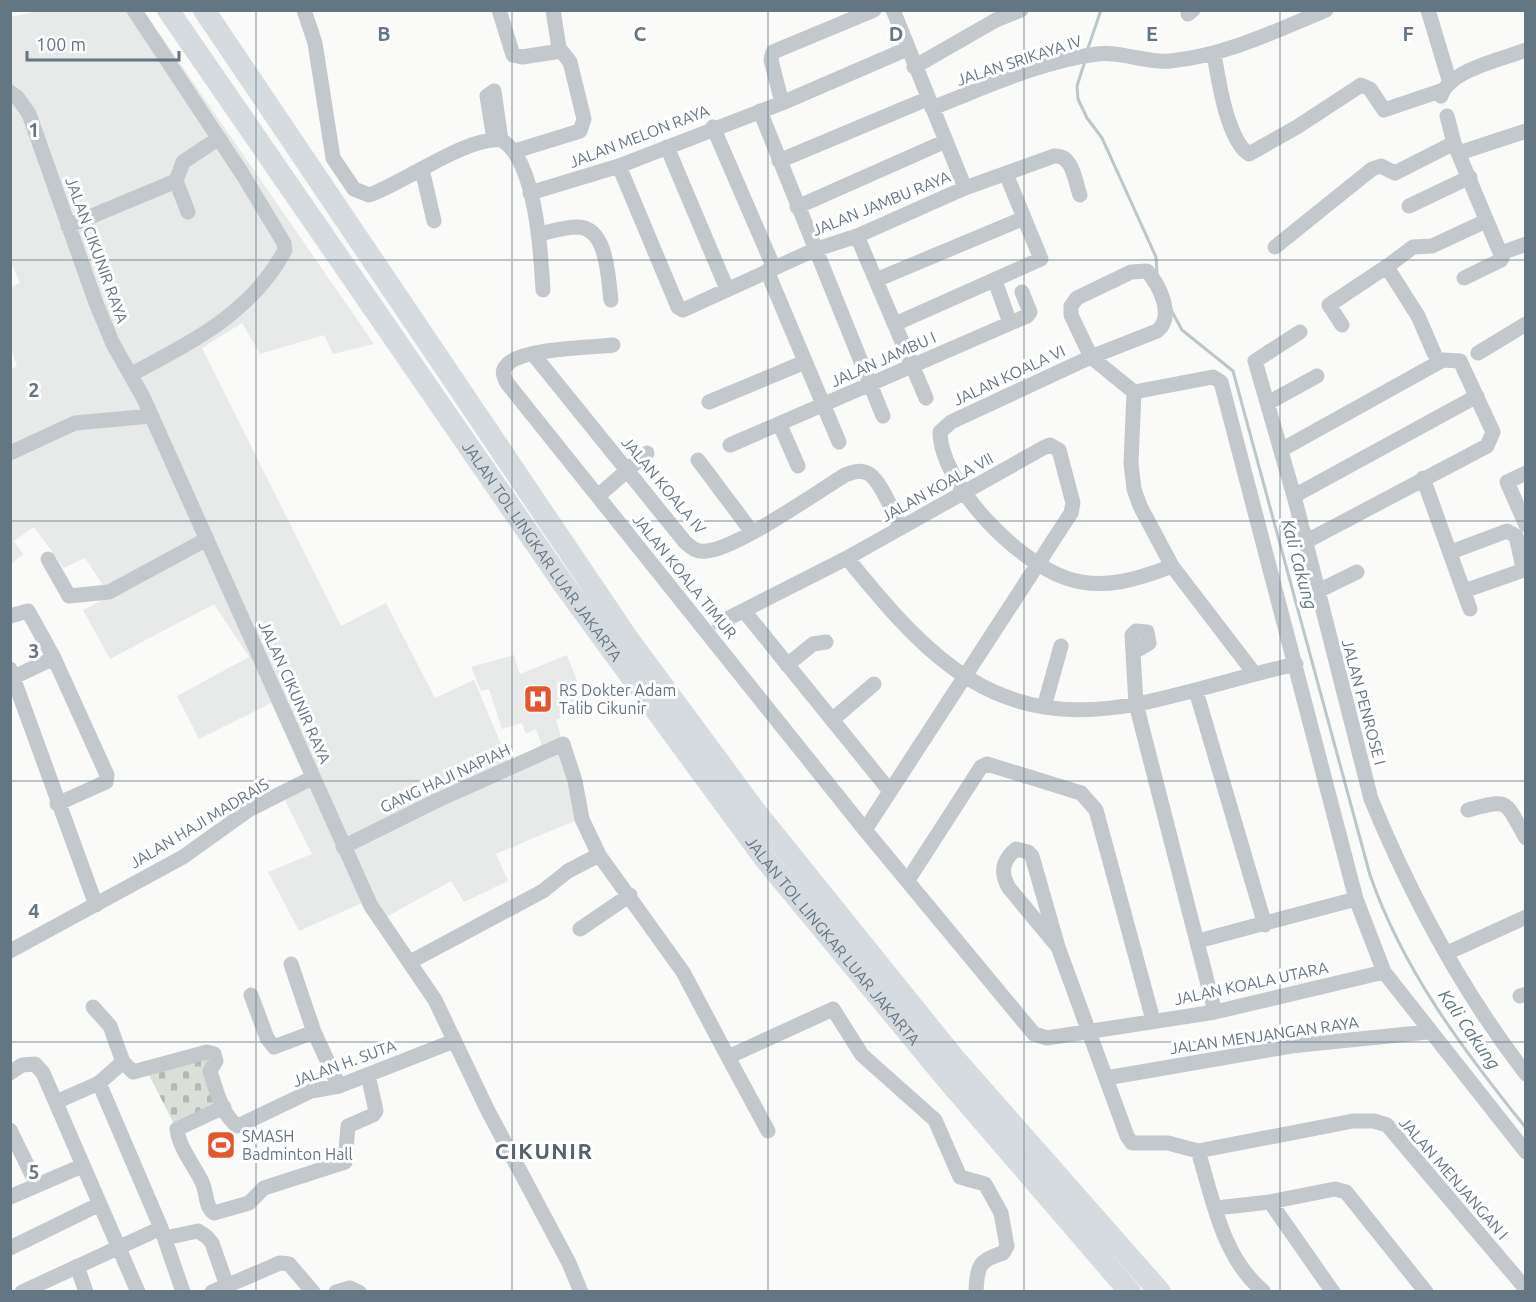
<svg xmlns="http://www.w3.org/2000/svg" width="1536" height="1302" font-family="Ubuntu,sans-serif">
<defs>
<pattern id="cemetery-stones" width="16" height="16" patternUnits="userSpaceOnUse" patternTransform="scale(1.5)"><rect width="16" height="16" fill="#dadfd7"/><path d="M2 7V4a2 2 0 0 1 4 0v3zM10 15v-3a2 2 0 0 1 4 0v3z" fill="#b4b9b4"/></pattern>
</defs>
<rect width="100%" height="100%" fill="#fafaf8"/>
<!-- built -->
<path fill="#e8e9e9" d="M 38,11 L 144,11 L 374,344 L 333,354 L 324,335 L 260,354 L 242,323 L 202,348 L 341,626 L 386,603 L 435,698 L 474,680 L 512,770 L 563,747 L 581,818 L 496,854 L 508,881 L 464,902 L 451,881 L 381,920 L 371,899 L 299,931 L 268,872 L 312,854 L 281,792 L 306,779 L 271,703 L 199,739 L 177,696 L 249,657 L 214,604 L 110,659 L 83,610 L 110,596 L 85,558 L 64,568 L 34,527 L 14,541 L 23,554 L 11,564 L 10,370 L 17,366 L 11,349 L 10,288 L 20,283 L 10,260 L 11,17 Z
M 514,655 L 520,674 L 567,655 L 587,706 L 556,720 L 562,740 L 543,749 L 536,729 L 526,734 L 522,723 L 502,729 L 489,689 L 481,691 L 471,667 Z"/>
<!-- cemetery -->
<path fill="url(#cemetery-stones)" d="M 209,1055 L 219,1106 L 175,1126 L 148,1073 Z"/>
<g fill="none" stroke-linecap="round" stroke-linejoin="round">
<!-- stream -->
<path stroke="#bbc7cb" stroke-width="3" d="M 1087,51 L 1101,10
M 1085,61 L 1077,86 L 1078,99 L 1087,118 L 1102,138 L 1156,257 L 1157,274
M 1170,308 L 1182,330 L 1233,371 L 1370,875 C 1403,970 1463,1050 1526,1128"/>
<!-- minor -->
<path stroke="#c3c8cc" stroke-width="15" d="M 304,10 L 315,43 L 333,158 L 354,189 L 369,195 C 402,184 467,136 501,140 C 536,159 541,254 543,290
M 499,10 L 513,55 L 522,57 L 561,51
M 893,10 L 965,188
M 1428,10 L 1450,83
M 1188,14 L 1193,10
M 1214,54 C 1218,78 1227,140 1249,154 L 1297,127 L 1361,85 L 1370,89 L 1384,110 L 1443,90
M 914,67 L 996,20 L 1021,10
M 10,92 L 17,97 L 29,114 L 96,303 L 113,344 L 143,397 L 371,906 L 435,1000 L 487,1109 L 569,1263 L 581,1292
M 1441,96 C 1449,70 1503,59 1526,50
M 782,103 L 771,60 L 773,52 L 874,10
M 932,108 C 984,88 1041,61 1097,54 C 1122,51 1145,63 1170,61 C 1224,56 1276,31 1326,10
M 760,111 L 883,416
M 1447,116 L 1454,143 L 1499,250 L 1504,252 L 1526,244
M 713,127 L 774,268
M 494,139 L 487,96 L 494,91 L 501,140
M 667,147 L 727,289
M 515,151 L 580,131 L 584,119 L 570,62 L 559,48 L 553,10
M 1459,153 L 1526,131
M 779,161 L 927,99
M 619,166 L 678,307 L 683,310 L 814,250 L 857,236 L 965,188 L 1054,156 C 1073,154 1075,182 1080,195
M 422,169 L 434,221
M 530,193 L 619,166 L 782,103 L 907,49
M 1409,206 L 1470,177
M 797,207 L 946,141
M 188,212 L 176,181 L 183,162 L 219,138
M 68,226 L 176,181
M 540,234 C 552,231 565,227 578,227 C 608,228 608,279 611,300
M 857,236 L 926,398
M 1275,247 L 1372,169 L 1381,166 L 1395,173 L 1454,143
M 767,271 L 839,442
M 1464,278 L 1501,260 L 1504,252
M 876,280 L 1024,218
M 995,281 L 1010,323
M 895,324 L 1041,259 L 1006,174
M 1342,325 L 1329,305 L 1389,265
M 1300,332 L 1255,361 L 1294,496 L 1371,799 C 1411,896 1462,991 1526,1074
M 613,345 C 590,348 519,348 506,366 C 501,372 504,377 507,383 L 865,830 L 1034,1034 L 1047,1038 L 1215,1012 L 1384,972
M 1434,353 L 1418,316 L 1390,272 L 1389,265 L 1413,247 L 1432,246 L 1486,221
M 1478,353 L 1526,324
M 533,354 L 685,542 C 692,548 696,552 706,551 C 735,550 817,492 845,475 C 853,472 861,469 869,474 C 881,481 894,515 901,528
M 132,374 C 191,342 252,313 285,250 L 284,243 L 243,175 L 134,10
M 1134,392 L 1131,463 L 1134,489 L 1140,506 L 1172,566 L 1254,673
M 709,402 L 805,362
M 1268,403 L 1317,376
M 780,425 L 798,466
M 730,445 L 1027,316 L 1030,312 L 1022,292
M 1281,450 L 1443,360 L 1460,361 L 1493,432 L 1487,446 L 1305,542
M 10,453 L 75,423 L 151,416
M 698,460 L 752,532
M 1526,473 L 1507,482 L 1526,525
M 1423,478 L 1470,609
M 598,496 L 647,453
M 1294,496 L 1477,396
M 1451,552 L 1507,531 L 1516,536 L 1523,568 L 1521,571 L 1464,591
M 847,558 C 929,659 995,731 1137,704 C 1191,693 1242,676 1296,664
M 48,559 L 69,596 L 109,592 L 207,539
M 1172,566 C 1139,579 1102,591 1066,578 C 1018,562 941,485 940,432 L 951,422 L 1091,357 L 1157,331 C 1175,317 1160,286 1147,271 L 1131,272 L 1077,298 L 1071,306 L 1071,315 L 1091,357 L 1134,392 L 1213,377 L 1221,382 L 1356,899 L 1384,972 L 1526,1152
M 1318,591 L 1357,572
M 744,611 L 889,790
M 10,616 L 28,611 L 54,658
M 719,623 L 847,558 L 1043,448 L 1050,445 L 1059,450 L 1073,503 L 1071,513 L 865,830
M 1134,646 L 1139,649 L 1149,643 L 1147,632 L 1136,631 L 1132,635 L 1136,704 L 1215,1012
M 787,665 L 813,644 L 826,642
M 10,669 L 96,905
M 14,677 L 54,658 L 107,775 L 106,782 L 57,804
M 1196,691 L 1265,925
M 1044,707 L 1061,646
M 832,720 L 874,684
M 1468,810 C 1511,798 1504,801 1526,838
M 343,847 L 438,800 L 563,744 L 575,781 L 582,819 L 599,855 L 683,972 L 728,1057 L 833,1009 L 862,1055 L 935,1120 L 960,1177 L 985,1184 L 1001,1213 L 1007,1246 L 1003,1253 C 979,1260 977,1266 976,1292
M 908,880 L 981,767 L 987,764 L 1081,793 L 1096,810 L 1153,1020
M 580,929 L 630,895
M 1198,941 L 1356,899
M 1058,947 L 1009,888 C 1000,873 1002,861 1016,849 L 1028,852 L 1032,856 L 1058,947 L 1127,1136 L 1132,1143 L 1168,1143 L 1198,1151 L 1353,1121 L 1374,1121 L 1387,1125 L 1526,1289
M 10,951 L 183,857 L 250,809 L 312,778
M 1447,953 L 1526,917
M 410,962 L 543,891 L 568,871 L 599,855
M 291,964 L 314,1032 L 339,1086
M 251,995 L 267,1038 L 274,1047 L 314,1032
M 1520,996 L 1526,994
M 93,1007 L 110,1026 L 123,1062 L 133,1072 L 207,1052 L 214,1054 L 216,1061 L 210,1071 C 215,1087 223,1118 238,1126 L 311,1091 L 339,1086 L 454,1041
M 728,1057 L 768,1131
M 10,1073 L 22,1065 L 35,1064 L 43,1073 L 138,1292
M 1106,1078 L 1291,1046 L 1428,1032
M 99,1083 L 123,1062
M 56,1102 L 99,1083 L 161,1228 L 183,1292
M 224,1107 L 177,1129 C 179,1148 194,1165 202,1182 C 207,1192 205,1207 214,1213 L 249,1203 L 264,1188 L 345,1162 L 348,1126 L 373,1115 L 376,1111 L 368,1075
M 10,1130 L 37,1185
M 1198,1151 C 1213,1199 1222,1257 1263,1291
M 10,1197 L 82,1166
M 1270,1202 L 1333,1292
M 1216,1208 L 1270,1202 L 1335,1189 L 1346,1192 L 1426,1292
M 165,1238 L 198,1231 L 207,1237 L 212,1243 L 227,1286
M 10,1248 L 98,1205
M 77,1266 L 86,1292
M 22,1292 L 161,1228
M 212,1292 L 280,1263 L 289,1264 L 313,1292
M 336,1292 L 350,1288 L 359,1292"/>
<!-- highway -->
<g stroke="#d6dbdf" stroke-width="22">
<path id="s1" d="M 168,10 L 567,589 L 765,859 L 946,1078 L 1130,1292"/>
<path d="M 204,10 L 626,636 L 755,811 L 954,1058 L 1160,1292"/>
</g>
</g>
<!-- grid -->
<path fill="none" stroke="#657683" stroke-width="1.5" stroke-opacity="0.55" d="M 256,10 L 256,1292M 512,10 L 512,1292M 768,10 L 768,1292M 1024,10 L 1024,1292M 1280,10 L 1280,1292M 10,260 L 1526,260M 10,521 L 1526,521M 10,781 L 1526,781M 10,1042 L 1526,1042"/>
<!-- icons -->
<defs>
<g id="hospital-square" transform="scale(1.5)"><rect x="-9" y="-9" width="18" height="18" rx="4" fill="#e4572e" stroke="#fff"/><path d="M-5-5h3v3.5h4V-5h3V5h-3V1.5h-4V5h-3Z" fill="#fff"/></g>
<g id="stadium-square" transform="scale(1.5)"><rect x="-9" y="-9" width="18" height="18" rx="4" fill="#e4572e" stroke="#fff"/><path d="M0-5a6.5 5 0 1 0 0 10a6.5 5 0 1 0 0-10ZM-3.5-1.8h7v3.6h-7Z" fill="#fff"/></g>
</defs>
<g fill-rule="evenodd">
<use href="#hospital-square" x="538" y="699"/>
<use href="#stadium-square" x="221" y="1145"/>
</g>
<g text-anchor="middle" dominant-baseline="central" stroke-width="6" stroke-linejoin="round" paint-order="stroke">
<!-- street labels -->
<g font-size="16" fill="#657683" stroke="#fff">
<text transform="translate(1019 60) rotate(-18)">JALAN SRIKAYA IV</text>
<text transform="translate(639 136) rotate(-21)">JALAN MELON RAYA</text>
<text transform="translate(881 203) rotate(-22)">JALAN JAMBU RAYA</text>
<text transform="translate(97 250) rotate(70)">JALAN CIKUNIR RAYA</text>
<text transform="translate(883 359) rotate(-24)">JALAN JAMBU I</text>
<text transform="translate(1009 375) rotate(-25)">JALAN KOALA VI</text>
<text transform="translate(664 485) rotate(50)">JALAN KOALA IV</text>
<text transform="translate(937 487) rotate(-29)">JALAN KOALA VII</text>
<text stroke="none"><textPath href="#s1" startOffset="658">JALAN TOL LINGKAR LUAR JAKARTA</textPath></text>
<text transform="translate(685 576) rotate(51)">JALAN KOALA TIMUR</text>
<text transform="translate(295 692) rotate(66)">JALAN CIKUNIR RAYA</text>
<text transform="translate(1364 702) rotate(75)">JALAN PENROSE I</text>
<text transform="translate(445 778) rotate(-25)">GANG HAJI NAPIAH</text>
<text transform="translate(199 823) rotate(-31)">JALAN HAJI MADRAIS</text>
<text stroke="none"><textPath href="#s1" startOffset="1144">JALAN TOL LINGKAR LUAR JAKARTA</textPath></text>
<text transform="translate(1251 983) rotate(-12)">JALAN KOALA UTARA</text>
<text transform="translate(1264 1035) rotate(-8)">JALAN MENJANGAN RAYA</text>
<text transform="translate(344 1063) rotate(-20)">JALAN H. SUTA</text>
<text transform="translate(1454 1178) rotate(49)">JALAN MENJANGAN I</text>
</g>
<!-- poi labels -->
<g font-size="16" fill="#657683" stroke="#fff" text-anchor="start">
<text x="559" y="690">RS Dokter Adam<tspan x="559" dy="18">Talib Cikunir</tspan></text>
<text x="242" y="1136">SMASH<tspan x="242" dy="18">Badminton Hall</tspan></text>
</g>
<!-- water labels -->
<g font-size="18" font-style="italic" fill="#60757c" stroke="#fff">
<text transform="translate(1300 564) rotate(75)">Kali Cakung</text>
<text transform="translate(1470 1029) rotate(55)">Kali Cakung</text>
</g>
<!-- district labels -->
<g font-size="22" font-weight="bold" letter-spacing="1.5" fill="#57646e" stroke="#fff">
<text x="544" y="1150">CIKUNIR</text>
</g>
</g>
<g font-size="20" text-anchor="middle" font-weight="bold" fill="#657683" stroke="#fff" stroke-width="6" stroke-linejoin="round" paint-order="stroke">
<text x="384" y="41">B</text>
<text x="640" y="41">C</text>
<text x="896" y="41">D</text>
<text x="1152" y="41">E</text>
<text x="1408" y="41">F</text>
<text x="34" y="137">1</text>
<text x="34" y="397">2</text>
<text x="34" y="658">3</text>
<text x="34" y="918">4</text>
<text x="34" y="1179">5</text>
</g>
<!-- border -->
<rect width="1536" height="1302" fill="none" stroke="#657683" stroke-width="24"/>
<!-- scale -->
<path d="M27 51v9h152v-9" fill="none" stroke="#657683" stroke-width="3"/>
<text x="36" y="51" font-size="18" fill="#657683" stroke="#ffffff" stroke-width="4.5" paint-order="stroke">100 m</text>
</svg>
